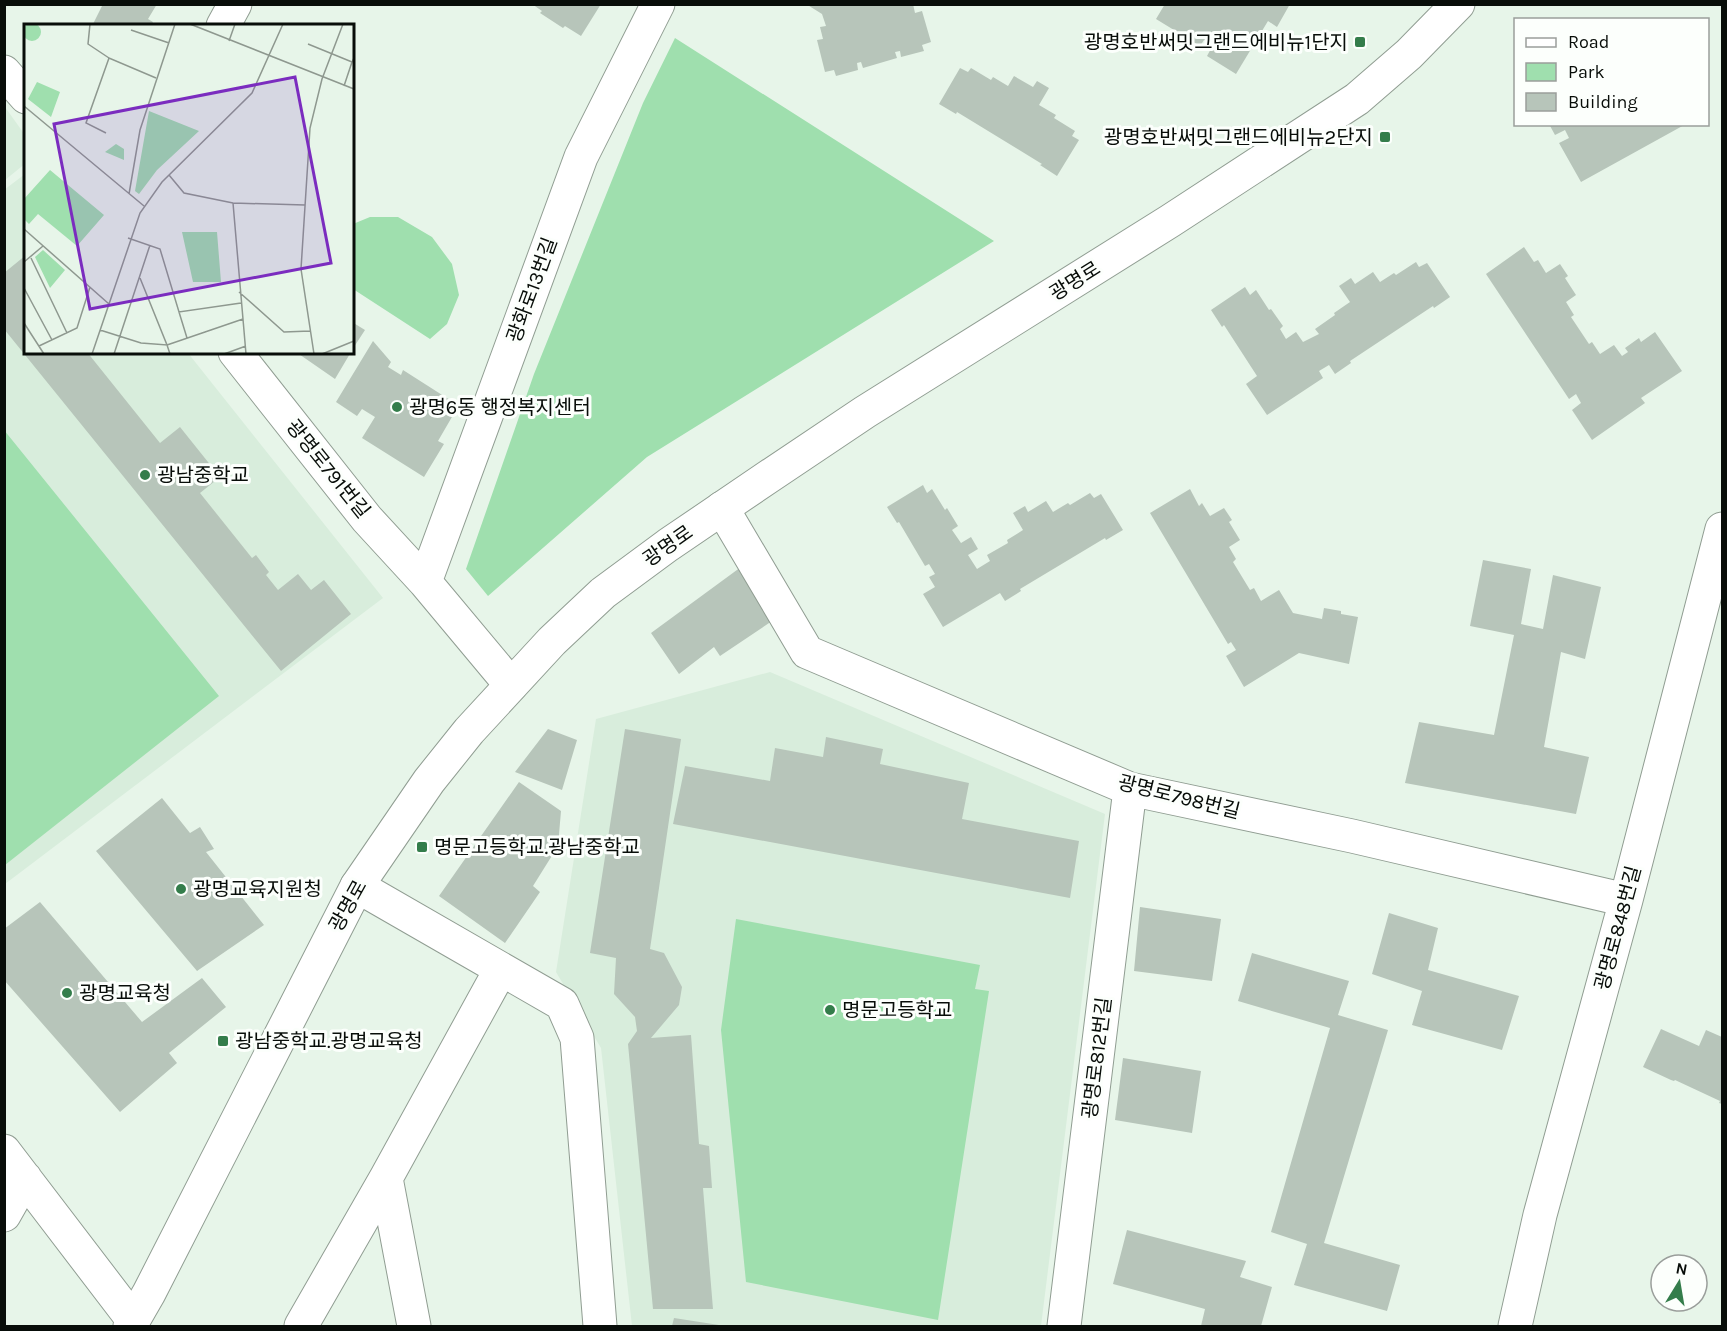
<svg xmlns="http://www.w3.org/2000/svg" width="1727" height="1331" font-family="Karla,'Noto Sans KR',sans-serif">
<rect width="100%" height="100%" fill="#e7f5e9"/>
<!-- built -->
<path fill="#d8eddc" d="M 5,107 L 25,135 L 26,163 L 5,180 Z
M 25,174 L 26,352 L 188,353 L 383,598 L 5,884 L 4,190 Z
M 770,672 L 1105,814 L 1041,1326 L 632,1326 L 601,1048 L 556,972 L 596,719 Z"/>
<!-- green -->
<path fill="#9fdfae" d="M 675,38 L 994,241 L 647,457 L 488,596 L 466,569 L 534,374 L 643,103 Z
M 370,217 L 398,217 L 432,237 L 452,264 L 459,295 L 447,324 L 430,339 L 353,289 L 353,224 Z
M 4,430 L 219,696 L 5,865 L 4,865 Z
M 736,919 L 980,965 L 975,989 L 989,991 L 938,1320 L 746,1282 L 721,1030 Z"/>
<!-- building -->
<path fill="#b7c5ba" d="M 103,4 L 157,4 L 148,19 L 153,22 L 151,26 L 92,26 Z
M 532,4 L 601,4 L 581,36 L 565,26 L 563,28 L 540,13 L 542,11 Z
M 806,4 L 913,4 L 915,13 L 922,11 L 931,42 L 922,45 L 924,51 L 901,57 L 900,51 L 895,52 L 897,58 L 863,68 L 861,62 L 857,63 L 858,70 L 836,76 L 834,70 L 825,72 L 817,40 L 823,39 L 820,27 L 826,26 L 822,14 Z
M 1165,4 L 1290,4 L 1277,27 L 1268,21 L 1236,74 L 1207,56 L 1213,45 L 1204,40 L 1200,46 L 1156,19 Z
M 960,68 L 968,72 L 971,68 L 991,80 L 993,77 L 1008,86 L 1014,76 L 1033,87 L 1037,81 L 1049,88 L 1039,105 L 1056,115 L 1054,118 L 1075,131 L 1072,136 L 1079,140 L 1057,176 L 1040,165 L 1042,164 L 957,112 L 956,114 L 939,104 Z
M 1549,124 L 1686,124 L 1581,182 L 1559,143 L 1569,138 L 1565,130 L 1555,135 Z
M 1524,247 L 1534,262 L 1538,260 L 1546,273 L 1560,264 L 1568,276 L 1565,278 L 1576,295 L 1566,302 L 1574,315 L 1571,317 L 1589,344 L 1592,342 L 1600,354 L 1614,345 L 1622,356 L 1628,352 L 1625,348 L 1639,338 L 1641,342 L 1655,332 L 1682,371 L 1641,398 L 1645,403 L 1592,440 L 1572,410 L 1581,403 L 1576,394 L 1569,399 L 1486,274 Z
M 26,255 L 26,352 L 87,352 L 160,443 L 180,427 L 220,477 L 200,493 L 252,558 L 256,555 L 269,572 L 266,575 L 278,590 L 298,574 L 311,590 L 324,580 L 351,614 L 281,671 L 4,329 L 4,273 Z
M 1416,262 L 1419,267 L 1427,263 L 1450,297 L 1434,308 L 1433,306 L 1350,361 L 1351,363 L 1335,374 L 1329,365 L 1319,371 L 1323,378 L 1267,415 L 1246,384 L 1257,376 L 1224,325 L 1222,327 L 1211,310 L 1245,287 L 1250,295 L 1256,290 L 1269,310 L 1271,309 L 1283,326 L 1280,329 L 1286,339 L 1296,332 L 1303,342 L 1319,334 L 1315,329 L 1335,315 L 1334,313 L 1350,302 L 1339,286 L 1351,278 L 1355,284 L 1373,272 L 1380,282 L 1394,273 L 1396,275 Z
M 352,322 L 365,330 L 352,350 Z
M 373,341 L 391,362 L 388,367 L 401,375 L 403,370 L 450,400 L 447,405 L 456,410 L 438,441 L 444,444 L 424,477 L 362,438 L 375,417 L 362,409 L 357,416 L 336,402 Z
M 296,352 L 351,352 L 335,379 Z
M 923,485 L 927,493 L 932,489 L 945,510 L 947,508 L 958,526 L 952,530 L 961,543 L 971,537 L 978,549 L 968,555 L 977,569 L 990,561 L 987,555 L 1008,543 L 1007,540 L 1023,530 L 1013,513 L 1025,506 L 1028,512 L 1046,501 L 1053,512 L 1068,503 L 1070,505 L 1090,493 L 1094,498 L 1101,494 L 1123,530 L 1106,540 L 1105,538 L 1020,589 L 1021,591 L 1005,601 L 1000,593 L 943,627 L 923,594 L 935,587 L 929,577 L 935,574 L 929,564 L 925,566 L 899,522 L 897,523 L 887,507 Z
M 1190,489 L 1199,506 L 1202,503 L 1210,516 L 1224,508 L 1232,520 L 1229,522 L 1240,540 L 1229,547 L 1236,559 L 1233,562 L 1250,590 L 1254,588 L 1261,601 L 1279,590 L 1293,613 L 1322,619 L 1324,608 L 1341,611 L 1341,614 L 1358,617 L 1349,664 L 1299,653 L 1244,687 L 1226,656 L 1236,650 L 1231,642 L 1228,644 L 1150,513 Z
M 1483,560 L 1531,569 L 1521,624 L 1543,629 L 1553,575 L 1601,587 L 1585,659 L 1561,652 L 1544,747 L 1589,757 L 1576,814 L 1405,783 L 1419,722 L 1494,735 L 1514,635 L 1470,626 Z
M 741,567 L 772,621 L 720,656 L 714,647 L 679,674 L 651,633 Z
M 548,729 L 577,740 L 562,790 L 515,772 Z
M 625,729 L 681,739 L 650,949 L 664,953 L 682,987 L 679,1005 L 651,1038 L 691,1035 L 699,1144 L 709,1146 L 712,1188 L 703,1188 L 713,1309 L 653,1309 L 628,1044 L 637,1031 L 635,1017 L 614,994 L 616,958 L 590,953 Z
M 826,737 L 883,749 L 880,764 L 969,783 L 962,819 L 1079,841 L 1070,898 L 673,824 L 685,766 L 770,781 L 775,748 L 823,757 Z
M 519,782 L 561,811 L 558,846 L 533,886 L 540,892 L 505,943 L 439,896 Z
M 162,798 L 190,833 L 200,827 L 214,849 L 206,852 L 264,925 L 197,971 L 96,851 Z
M 40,902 L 142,1022 L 202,978 L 226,1007 L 169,1053 L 177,1063 L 120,1112 L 4,980 L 4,929 Z
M 1140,907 L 1221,919 L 1212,981 L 1134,971 Z
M 1389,913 L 1438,928 L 1428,970 L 1519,996 L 1502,1050 L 1412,1025 L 1422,991 L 1372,974 Z
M 1252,953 L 1349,981 L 1338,1015 L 1388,1030 L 1324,1243 L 1400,1265 L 1387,1311 L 1294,1285 L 1307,1244 L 1271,1232 L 1330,1028 L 1238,1001 Z
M 1661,1029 L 1699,1046 L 1706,1030 L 1722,1037 L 1722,1104 L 1719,1103 L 1720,1101 L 1675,1080 L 1674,1081 L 1671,1080 L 1643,1067 Z
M 1123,1058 L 1201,1071 L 1192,1133 L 1115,1120 Z
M 1127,1230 L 1246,1261 L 1240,1277 L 1272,1287 L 1261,1326 L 1201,1326 L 1205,1309 L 1113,1284 Z
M 674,1318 L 719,1325 L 719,1326 L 672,1326 Z"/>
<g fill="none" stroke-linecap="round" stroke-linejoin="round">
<!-- minor casing -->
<g stroke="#909d92" stroke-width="35">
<path id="minor" d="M 223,26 L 235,4
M 4,72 L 26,97
M 235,352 L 367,519 L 425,582 L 511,685
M 722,508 L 807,652 L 1130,789 L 1352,836 L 1626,900
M 425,582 L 581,157 L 658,4
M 357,886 L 562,1004 L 577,1038 L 600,1326
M 4,1151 L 133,1320
M 386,1178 L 414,1326
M 4,1215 L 25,1178
M 301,1326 L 386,1178 L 501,969
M 1064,1326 L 1130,789
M 1515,1326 L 1540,1215 L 1626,900 L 1722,529"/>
</g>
<!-- major casing -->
<g stroke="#909d92" stroke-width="35">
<path id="major" d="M 130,1326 L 149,1293 L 357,886 L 429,781 L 469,731 L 552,641 L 603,593 L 668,545 L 768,477 L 865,412 L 1170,221 L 1357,99 L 1409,54 L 1458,4"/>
</g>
<!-- minor -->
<use href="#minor" stroke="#fff" stroke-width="33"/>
<!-- major -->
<use href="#major" stroke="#fff" stroke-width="33"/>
</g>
<!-- markers -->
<g fill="#347d4b" stroke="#fcfffc" stroke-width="2">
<rect x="1354" y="36" width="12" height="12" rx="3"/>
<rect x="1379" y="131" width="12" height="12" rx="3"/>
<circle cx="397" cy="407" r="6"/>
<circle cx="145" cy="475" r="6"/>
<rect x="416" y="841" width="12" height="12" rx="3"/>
<circle cx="181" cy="889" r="6"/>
<circle cx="67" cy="993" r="6"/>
<circle cx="830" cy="1010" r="6"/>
<rect x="217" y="1035" width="12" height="12" rx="3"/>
</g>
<g text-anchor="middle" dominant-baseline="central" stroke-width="6" stroke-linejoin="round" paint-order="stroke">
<!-- poi labels -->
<g font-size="20" fill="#080d09" stroke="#fcfffc" text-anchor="start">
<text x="1348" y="42" text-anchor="end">광명호반써밋그랜드에비뉴1단지</text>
<text x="1373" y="137" text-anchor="end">광명호반써밋그랜드에비뉴2단지</text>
<text x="409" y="407">광명6동 행정복지센터</text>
<text x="157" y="475">광남중학교</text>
<text x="434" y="847">명문고등학교.광남중학교</text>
<text x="193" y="889">광명교육지원청</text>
<text x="79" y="993">광명교육청</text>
<text x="842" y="1010">명문고등학교</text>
<text x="235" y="1041">광남중학교.광명교육청</text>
</g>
<!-- street labels -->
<g font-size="20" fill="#080d09" stroke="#fcfffc">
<text transform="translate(1075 281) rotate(-32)">광명로</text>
<text transform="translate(532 290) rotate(-70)">광화로13번길</text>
<text transform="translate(328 469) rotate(51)">광명로791번길</text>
<text transform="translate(668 546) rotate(-35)">광명로</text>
<text transform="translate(1179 797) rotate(14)">광명로798번길</text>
<text transform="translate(348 906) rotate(-61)">광명로</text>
<text transform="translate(1618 928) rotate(-75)">광명로848번길</text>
<text transform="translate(1097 1058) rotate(-83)">광명로812번길</text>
</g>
</g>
<!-- overview -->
<g transform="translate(24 24)">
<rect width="330" height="330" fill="#e7f5e9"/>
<path d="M-1 8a9 9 0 1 1 18 0a9 9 0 1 1-18 0ZM 13,58 L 36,68 L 27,93 L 4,75 ZM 125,87 L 175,107 L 133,146 L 115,170 L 111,167 ZM 92,120 L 100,125 L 100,136 L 81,128 ZM 26,146 L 80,191 L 53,222 L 14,190 L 5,200 L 0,195 L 0,175 ZM 158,208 L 193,208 L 197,258 L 169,258 ZM 19,226 L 41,246 L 26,264 L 11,233 Z" fill="#9fdfae"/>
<path fill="none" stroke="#8e988f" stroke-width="1.5" d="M 66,0 L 64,20 L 85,34M 166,0 L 330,65M 107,6 L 145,19M 205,17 L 211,0M 284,20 L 328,38 L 330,34M 320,62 L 328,38M 0,82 L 120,182M 82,109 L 62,99 L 85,34 L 132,54M 145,151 L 160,169 L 209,179 L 281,181M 105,170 L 116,106 L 151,0M 209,179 L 222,330M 0,205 L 85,280M 104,214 L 136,225 L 155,288 L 217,279M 7,234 L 43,309M 0,238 L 19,222M 0,264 L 28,316M 215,268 L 260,308 L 286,307M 155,288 L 163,314M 0,299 L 20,330M 76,306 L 117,319 L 143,321 L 116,254M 15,322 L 53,304 L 66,263M 68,330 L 116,189 L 138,158 L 228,69 L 259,0M 90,330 L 126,221M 146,330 L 143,321 L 219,295M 200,330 L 222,322M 290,330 L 277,245 L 286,104 L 298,55 L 319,0M 298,330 L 330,317"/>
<path fill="#7b2cbf" fill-opacity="0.15" stroke="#7b2cbf" stroke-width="3" d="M 271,53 L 307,239 L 66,285 L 30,100 Z"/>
<rect width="330" height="330" fill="none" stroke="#080d09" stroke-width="3"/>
</g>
<!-- border -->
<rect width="1727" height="1331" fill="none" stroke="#080d09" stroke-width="12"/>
<!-- legend -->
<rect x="1514" y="18" width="195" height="108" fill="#fcfffc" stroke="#9a9e9b" stroke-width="1.5"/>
<rect x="1526" y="38" width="30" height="9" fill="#ffffff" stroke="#9a9e9b" stroke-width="1.5"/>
<text x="1568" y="48" font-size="18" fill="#080d09">Road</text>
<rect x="1526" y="63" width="30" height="18" fill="#9fdfae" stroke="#9a9e9b" stroke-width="1.5"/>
<text x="1568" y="78" font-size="18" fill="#080d09">Park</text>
<rect x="1526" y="93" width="30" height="18" fill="#b7c5ba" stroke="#9a9e9b" stroke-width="1.5"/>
<text x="1568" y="108" font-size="18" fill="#080d09">Building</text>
<!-- north arrow -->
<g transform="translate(1679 1283) rotate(11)"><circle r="28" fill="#fcfffc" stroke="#9a9e9b" stroke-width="1.5"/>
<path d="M0-4.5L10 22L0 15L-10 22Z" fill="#347d4b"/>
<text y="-9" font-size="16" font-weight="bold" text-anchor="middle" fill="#080d09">N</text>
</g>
</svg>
